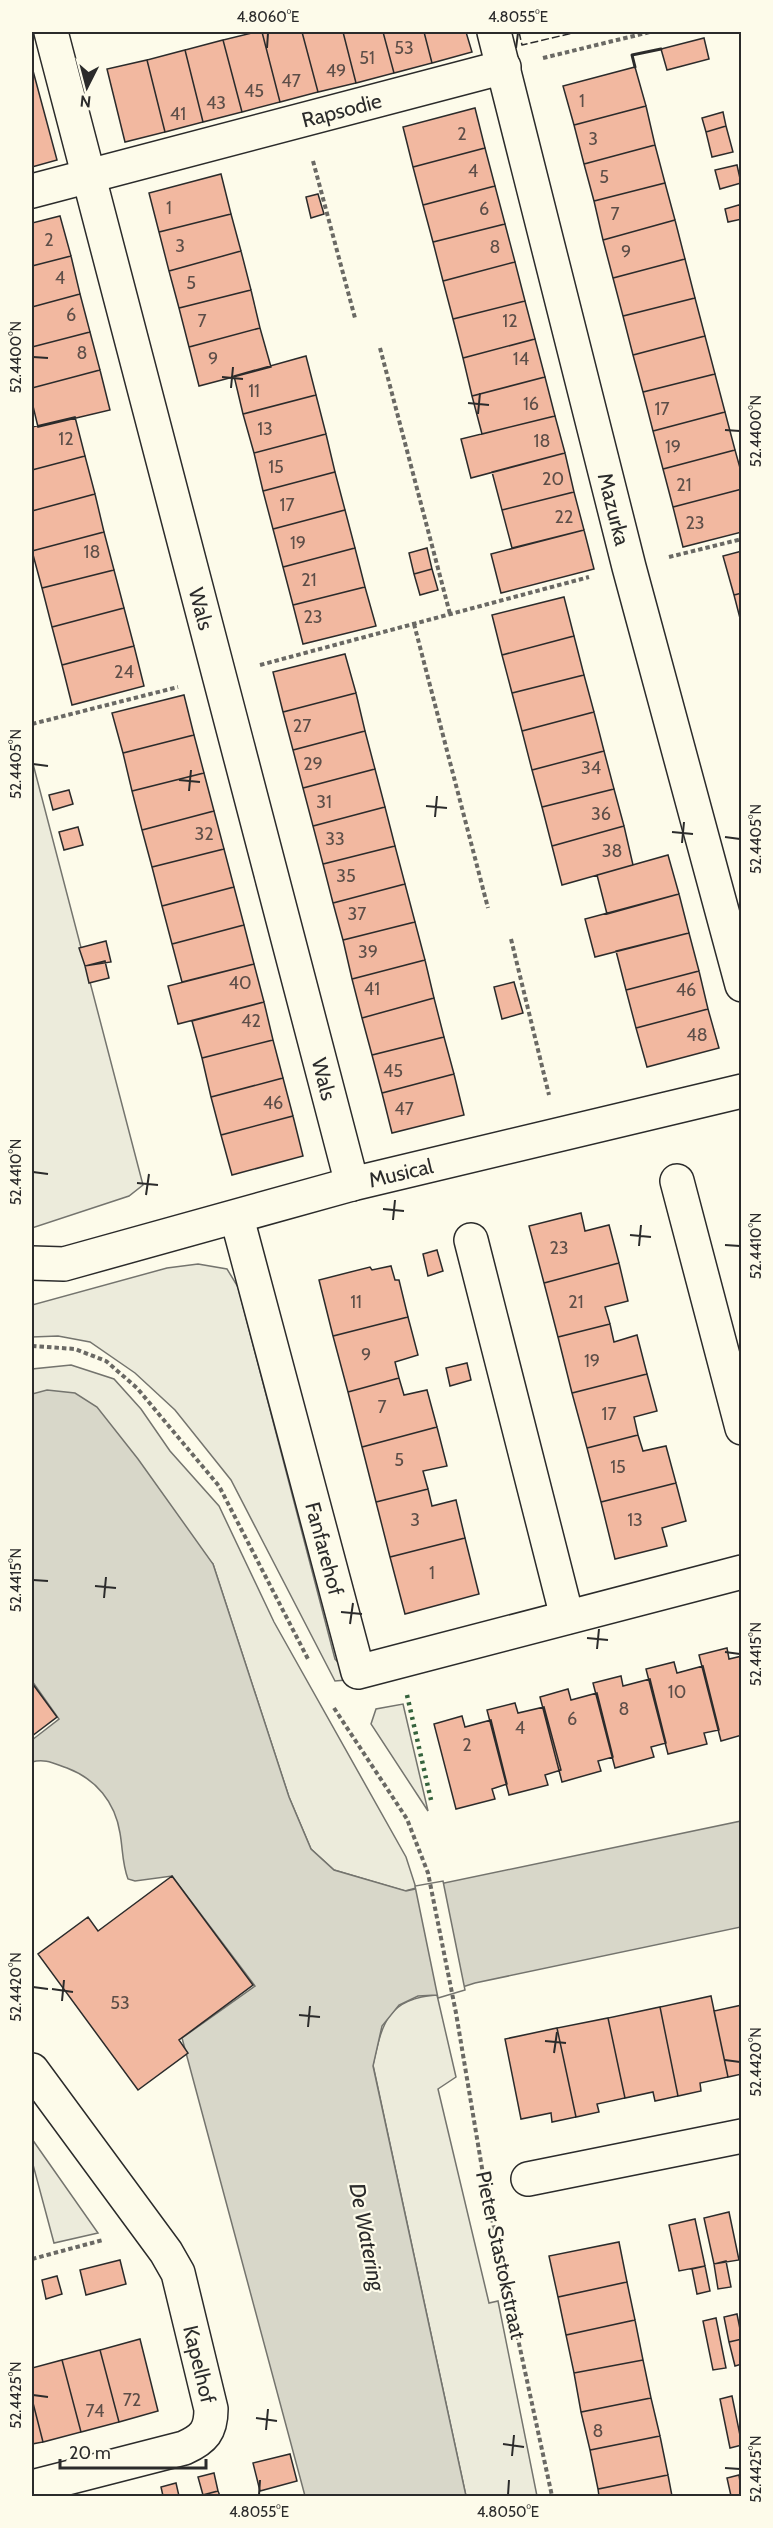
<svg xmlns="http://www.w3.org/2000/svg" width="773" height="2528" font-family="Cabin,sans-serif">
<rect width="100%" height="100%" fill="#fdfbea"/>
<!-- green -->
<path fill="#ecebdb" stroke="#74746e" stroke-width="1.5" d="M 32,760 L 143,1185 L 129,1196 L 32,1228 Z
M 198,1264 L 227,1269 L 238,1287 L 335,1659 L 348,1672 L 346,1680 L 335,1681 L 231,1480 L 175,1410 L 135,1373 L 90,1342 L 58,1336 L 32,1337 L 32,1305 L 167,1268 Z
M 71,1365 L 114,1379 L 141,1409 L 170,1451 L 219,1506 L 274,1622 L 406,1857 L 416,1888 L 405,1891 L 334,1870 L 311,1849 L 289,1797 L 213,1564 L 32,1395 L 32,1369 Z
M 403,1704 L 428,1811 L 371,1724 L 376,1709 Z
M 437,1995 L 456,2077 L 438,2089 L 489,2303 L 498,2301 L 537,2496 L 466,2496 L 373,2065 C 382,2023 388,1998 437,1995 Z
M 32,2139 L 98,2233 L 54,2243 L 32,2161 Z"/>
<!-- water -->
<path fill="#d8d7c9" stroke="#74746e" stroke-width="1.5" d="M 47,1390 L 75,1393 L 97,1407 L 138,1459 L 213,1564 L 289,1797 L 311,1849 L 334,1870 L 406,1891 L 741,1821 L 741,1927 L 475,1983 L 437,1995 L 418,1996 L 399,2005 L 382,2026 L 373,2066 L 466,2496 L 305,2496 L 182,2038 L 255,1986 L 172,1876 L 135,1881 L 128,1879 C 122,1863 123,1850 120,1833 C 115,1802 96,1779 67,1768 C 55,1764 45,1758 32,1762 L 32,1740 L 59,1719 L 32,1681 L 32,1394 Z"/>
<!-- pier -->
<path fill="#fdfbea" stroke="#74746e" stroke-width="1.5" d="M 443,1881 L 465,1990 L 438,1998 L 415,1886 Z"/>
<!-- building -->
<path fill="#f2b8a0" stroke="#2b2b2b" stroke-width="1.5" d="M 256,32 L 262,32 L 280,102 L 242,112 L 223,40 Z
M 262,32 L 302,32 L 318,92 L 280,102 Z
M 302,32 L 343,32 L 356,83 L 318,92 Z
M 343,32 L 383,32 L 394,73 L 356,83 Z
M 383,32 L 424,32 L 432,63 L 394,73 Z
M 424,32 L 466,32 L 472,52 L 432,63 Z
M 704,38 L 709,59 L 667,70 L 661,49 Z
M 223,40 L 242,112 L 203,122 L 185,50 Z
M 185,50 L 203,122 L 165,132 L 147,60 Z
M 147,60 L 165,132 L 125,142 L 107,69 Z
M 32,67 L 57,160 L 32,167 Z
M 635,67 L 646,106 L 574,125 L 563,86 Z
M 646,106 L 655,145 L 584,164 L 574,125 Z
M 475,108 L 485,148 L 413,167 L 403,127 Z
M 723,112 L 726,126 L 706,132 L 702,118 Z
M 726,126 L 733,152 L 712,157 L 706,132 Z
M 655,145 L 665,183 L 594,201 L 584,164 Z
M 485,148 L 495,186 L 423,205 L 413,167 Z
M 737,165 L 741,183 L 720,189 L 715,170 Z
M 221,174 L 231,214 L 159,232 L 149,193 Z
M 665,183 L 675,220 L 603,240 L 594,201 Z
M 495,186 L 505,224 L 433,242 L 423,205 Z
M 318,194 L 324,214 L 311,218 L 306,197 Z
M 742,204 L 742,219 L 728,222 L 725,209 Z
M 231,214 L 241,251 L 169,271 L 159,232 Z
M 60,216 L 71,256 L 32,266 L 32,223 Z
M 675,220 L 685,259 L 613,278 L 603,240 Z
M 505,224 L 515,262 L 443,281 L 433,242 Z
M 241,251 L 251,290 L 179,308 L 169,271 Z
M 71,256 L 80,294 L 32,307 L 32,266 Z
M 685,259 L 695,298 L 623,316 L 613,278 Z
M 515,262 L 525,301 L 453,319 L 443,281 Z
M 251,290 L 260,328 L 189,347 L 179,308 Z
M 80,294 L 90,332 L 32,347 L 32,307 Z
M 695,298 L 705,336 L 633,355 L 623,316 Z
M 525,301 L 535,339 L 463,358 L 453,319 Z
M 260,328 L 271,367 L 199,386 L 189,347 Z
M 90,332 L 100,370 L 32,388 L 32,347 Z
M 705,336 L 715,374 L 643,392 L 633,355 Z
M 535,339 L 545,377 L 472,396 L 463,358 Z
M 306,356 L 316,395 L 243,414 L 234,376 Z
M 100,370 L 110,410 L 38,427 L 32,402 L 32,388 Z
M 715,374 L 725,412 L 653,431 L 643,392 Z
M 545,377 L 555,416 L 482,434 L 472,396 Z
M 316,395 L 326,434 L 254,453 L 243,414 Z
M 725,412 L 735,450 L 663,469 L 653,431 Z
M 555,416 L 565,453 L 471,478 L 461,439 Z
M 75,417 L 85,456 L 32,470 L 32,427 Z
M 326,434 L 335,472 L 263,491 L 254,453 Z
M 735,450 L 742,475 L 742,489 L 673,507 L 663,469 Z
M 565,453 L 574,492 L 502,510 L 492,472 Z
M 85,456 L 95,494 L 32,511 L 32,470 Z
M 335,472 L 345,510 L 273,529 L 263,491 Z
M 742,489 L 742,532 L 683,547 L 673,507 Z
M 574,492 L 584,530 L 512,548 L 502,510 Z
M 95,494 L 104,532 L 32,551 L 32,511 Z
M 345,510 L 355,548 L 283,567 L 273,529 Z
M 584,530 L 594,569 L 501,593 L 491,554 Z
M 104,532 L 114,570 L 42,588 L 32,551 Z
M 355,548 L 365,587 L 293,605 L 283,567 Z
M 427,548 L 432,569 L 414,574 L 409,553 Z
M 742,551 L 742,593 L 734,595 L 723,556 Z
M 432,569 L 438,590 L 420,595 L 414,574 Z
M 114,570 L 124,608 L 52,627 L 42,588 Z
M 365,587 L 376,626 L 303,644 L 293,605 Z
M 742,593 L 742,626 L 734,595 Z
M 564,597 L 574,636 L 502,655 L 492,615 Z
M 124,608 L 134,646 L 62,665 L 52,627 Z
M 574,636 L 584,675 L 512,693 L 502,655 Z
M 134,646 L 144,686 L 72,705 L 62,665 Z
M 345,654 L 356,693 L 283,712 L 273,672 Z
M 584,675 L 594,712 L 522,731 L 512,693 Z
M 356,693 L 365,731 L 293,750 L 283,712 Z
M 184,695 L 194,735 L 123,753 L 112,713 Z
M 594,712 L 604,751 L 532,770 L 522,731 Z
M 365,731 L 375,769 L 303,788 L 293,750 Z
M 194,735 L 204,773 L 132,791 L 123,753 Z
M 604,751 L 614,789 L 542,807 L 532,770 Z
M 375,769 L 385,807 L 313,826 L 303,788 Z
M 204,773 L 214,811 L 142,830 L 132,791 Z
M 614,789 L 624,826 L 552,846 L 542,807 Z
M 69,790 L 73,804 L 53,810 L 49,795 Z
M 385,807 L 395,846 L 323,864 L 313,826 Z
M 214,811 L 224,849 L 152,867 L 142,830 Z
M 624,826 L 633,865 L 562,885 L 552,846 Z
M 78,827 L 83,845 L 64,850 L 59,832 Z
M 395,846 L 405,884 L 333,903 L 323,864 Z
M 224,849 L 234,887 L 162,906 L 152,867 Z
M 668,855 L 679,894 L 607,914 L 597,875 Z
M 405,884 L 415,922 L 343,940 L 333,903 Z
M 234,887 L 244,925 L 172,944 L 162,906 Z
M 679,894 L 689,933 L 595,957 L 585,919 Z
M 415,922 L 425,960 L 352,979 L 343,940 Z
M 244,925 L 254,964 L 182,982 L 172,944 Z
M 689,933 L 699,971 L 626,990 L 616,951 Z
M 106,941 L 111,962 L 85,966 L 79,948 Z
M 425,960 L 434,998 L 362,1018 L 352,979 Z
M 105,961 L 109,978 L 89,983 L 85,966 Z
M 254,964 L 264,1002 L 178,1024 L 168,986 Z
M 699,971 L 708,1009 L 636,1028 L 626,990 Z
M 514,982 L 523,1013 L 502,1019 L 494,987 Z
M 434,998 L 444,1037 L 372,1055 L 362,1018 Z
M 264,1002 L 273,1040 L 202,1058 L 192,1021 Z
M 708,1009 L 719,1048 L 647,1067 L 636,1028 Z
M 444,1037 L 454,1074 L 382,1093 L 372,1055 Z
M 273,1040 L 283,1078 L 211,1097 L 202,1058 Z
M 454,1074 L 464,1115 L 392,1133 L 382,1093 Z
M 283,1078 L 293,1116 L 221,1135 L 211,1097 Z
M 293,1116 L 303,1156 L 232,1175 L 221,1135 Z
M 581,1213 L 585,1231 L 609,1225 L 619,1263 L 544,1283 L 529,1226 Z
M 437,1250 L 443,1271 L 428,1276 L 423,1254 Z
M 619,1263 L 628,1301 L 605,1307 L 610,1324 L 558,1337 L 544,1283 Z
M 391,1266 L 395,1280 L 399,1280 L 408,1317 L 333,1336 L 319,1280 L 370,1267 L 372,1270 Z
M 408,1317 L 418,1355 L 395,1362 L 399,1378 L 348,1392 L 333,1336 Z
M 610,1324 L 614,1342 L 637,1335 L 647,1374 L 572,1393 L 558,1337 Z
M 467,1363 L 471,1380 L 450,1386 L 446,1368 Z
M 647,1374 L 657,1411 L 634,1417 L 638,1435 L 587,1448 L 572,1393 Z
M 399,1378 L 404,1395 L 427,1390 L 437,1427 L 362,1447 L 348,1392 Z
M 437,1427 L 447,1466 L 423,1471 L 428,1489 L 376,1502 L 362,1447 Z
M 638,1435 L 643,1451 L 666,1446 L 676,1483 L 601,1502 L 587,1448 Z
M 676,1483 L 686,1521 L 662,1528 L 667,1546 L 615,1559 L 601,1502 Z
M 428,1489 L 432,1506 L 456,1500 L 465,1538 L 390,1557 L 376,1502 Z
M 465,1538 L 479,1594 L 405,1614 L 390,1557 Z
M 727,1648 L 729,1659 L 742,1656 L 742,1735 L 721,1741 L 699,1655 Z
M 674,1662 L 677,1673 L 703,1666 L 719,1730 L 704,1733 L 707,1744 L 668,1754 L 646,1669 Z
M 621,1676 L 623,1686 L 650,1679 L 666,1743 L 651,1747 L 654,1757 L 615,1768 L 593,1683 Z
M 32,1683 L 57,1717 L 32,1736 Z
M 568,1689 L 571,1700 L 597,1693 L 613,1757 L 598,1761 L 601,1771 L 562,1782 L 540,1697 Z
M 515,1703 L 518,1713 L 544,1707 L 561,1770 L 545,1775 L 548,1785 L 509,1795 L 487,1710 Z
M 462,1716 L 465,1727 L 491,1720 L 507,1784 L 492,1789 L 495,1799 L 456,1809 L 434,1724 Z
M 172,1876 L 253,1985 L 179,2040 L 188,2053 L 138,2090 L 38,1954 L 88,1917 L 98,1931 Z
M 711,1996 L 728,2077 L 700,2083 L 701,2091 L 678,2096 L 660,2007 Z
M 742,2005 L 742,2074 L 728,2077 L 714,2011 Z
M 660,2007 L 678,2096 L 655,2101 L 653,2092 L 625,2098 L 608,2018 Z
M 608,2018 L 625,2098 L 597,2104 L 599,2112 L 576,2117 L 557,2028 Z
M 557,2028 L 576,2117 L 552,2122 L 551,2113 L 521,2119 L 505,2039 Z
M 729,2212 L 739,2260 L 714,2264 L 704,2218 Z
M 695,2219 L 705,2266 L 679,2271 L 669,2225 Z
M 619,2242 L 627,2282 L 558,2297 L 549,2256 Z
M 120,2260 L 126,2284 L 86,2295 L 80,2270 Z
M 726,2261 L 731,2287 L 718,2289 L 714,2264 Z
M 705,2266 L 710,2291 L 697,2294 L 692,2269 Z
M 57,2276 L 62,2294 L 46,2299 L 42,2280 Z
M 627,2282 L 635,2320 L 566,2335 L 558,2297 Z
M 737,2314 L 742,2339 L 729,2342 L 724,2317 Z
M 716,2318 L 726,2368 L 713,2370 L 703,2321 Z
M 635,2320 L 643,2360 L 574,2373 L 566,2335 Z
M 140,2339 L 158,2411 L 119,2422 L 100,2350 Z
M 742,2339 L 742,2364 L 735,2366 L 729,2342 Z
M 100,2350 L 119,2422 L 81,2432 L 62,2360 Z
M 62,2360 L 81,2432 L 43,2442 L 32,2399 L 32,2368 Z
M 643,2360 L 651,2398 L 581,2412 L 574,2373 Z
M 732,2396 L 742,2445 L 730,2448 L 720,2399 Z
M 651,2398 L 660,2436 L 590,2450 L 581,2412 Z
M 32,2399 L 43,2442 L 32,2444 Z
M 660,2436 L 668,2475 L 598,2489 L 590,2450 Z
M 290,2454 L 297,2481 L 260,2491 L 253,2463 Z
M 214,2473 L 218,2491 L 203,2495 L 198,2477 Z
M 668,2475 L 672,2496 L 599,2496 L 598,2489 Z
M 739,2475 L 742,2496 L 731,2496 L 727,2478 Z
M 176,2483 L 179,2496 L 163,2496 L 161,2487 Z
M 218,2491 L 220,2496 L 204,2496 L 203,2495 Z"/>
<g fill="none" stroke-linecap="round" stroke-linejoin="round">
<!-- street casing -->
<g stroke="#2b2b2b" stroke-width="36">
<g id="street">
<path id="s1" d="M 51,32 L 352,1184"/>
<path id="s2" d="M 494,32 L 629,567 L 742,985"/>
<path id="s3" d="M 32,191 L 504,67"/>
<path d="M 677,1181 L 742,1428"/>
<path id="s4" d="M 237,1218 L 358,1672 L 742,1572"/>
<path d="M 471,1240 L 567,1617"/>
<path id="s5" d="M 32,1263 L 64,1264 L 352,1184 L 742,1091"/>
<path id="s6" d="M 32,2070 L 166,2252 L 178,2273 L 211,2409 C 211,2431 204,2439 184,2448 L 32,2487"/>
<path d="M 528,2179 L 742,2136"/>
</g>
</g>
<!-- path -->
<path stroke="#6a6964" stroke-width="4" stroke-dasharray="4.5 3" stroke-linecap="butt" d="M 543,58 L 650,32
M 313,161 L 355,318
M 380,348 L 450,614
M 669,557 L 742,539
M 414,624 L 488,908
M 260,665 L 589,577
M 32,724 L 178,687
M 511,939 L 549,1095
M 32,1346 L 75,1349 L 106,1361 L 137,1388 L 219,1486 L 308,1659
M 334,1708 L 407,1819 L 428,1873 L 456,2013 L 484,2180
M 487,2196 L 552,2496
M 32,2259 L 103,2240"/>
<!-- street -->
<use href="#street" stroke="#fdfbea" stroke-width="33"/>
<!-- hedge -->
<path stroke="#34623c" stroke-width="4.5" stroke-dasharray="3 4.5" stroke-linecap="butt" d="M 407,1695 L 431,1800"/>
<!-- fence -->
<path stroke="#2b2b2b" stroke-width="1.5" stroke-dasharray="8 3" stroke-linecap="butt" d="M 519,32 L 522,45 L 577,32"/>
<!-- wall -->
<path stroke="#2b2b2b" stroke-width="3" d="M 635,67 L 632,55 L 661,49"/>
</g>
<!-- ticks -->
<path fill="none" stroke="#2b2b2b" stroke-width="2" d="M 267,48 L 268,33M 516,48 L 518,33M 33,357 L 48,358M 222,377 L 243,379M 231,388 L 233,367M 468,403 L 489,405M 478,414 L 480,393M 725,430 L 740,431M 33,764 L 48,766M 179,780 L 200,782M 189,791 L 191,770M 426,806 L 447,808M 435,817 L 437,796M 672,832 L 693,834M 725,837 L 740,839M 682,843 L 684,822M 33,1172 L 48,1174M 137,1183 L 158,1185M 146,1195 L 149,1174M 383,1209 L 404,1211M 393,1220 L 395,1200M 630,1235 L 651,1237M 725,1245 L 740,1246M 639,1246 L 641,1225M 33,1580 L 48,1581M 95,1586 L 116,1588M 104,1598 L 106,1577M 341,1612 L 362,1614M 350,1624 L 353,1603M 587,1638 L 608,1640M 597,1649 L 599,1629M 725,1652 L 740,1654M 33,1987 L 48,1989M 52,1989 L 73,1992M 62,2001 L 64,1980M 299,2015 L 320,2017M 308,2027 L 310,2006M 545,2041 L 566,2043M 554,2053 L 557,2032M 725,2060 L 740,2062M 33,2395 L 48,2397M 256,2418 L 277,2421M 266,2430 L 268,2409M 503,2444 L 524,2447M 512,2456 L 514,2435M 725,2468 L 740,2469M 259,2495 L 260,2480M 508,2495 L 509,2480"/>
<g text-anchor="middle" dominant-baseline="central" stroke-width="4.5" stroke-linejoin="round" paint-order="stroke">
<!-- number labels -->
<g font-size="18" fill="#5d4e48">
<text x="404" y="48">53</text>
<text x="367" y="58">51</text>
<text x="336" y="71">49</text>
<text x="291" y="81">47</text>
<text x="254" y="91">45</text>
<text x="582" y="101">1</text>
<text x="216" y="103">43</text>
<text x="178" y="114">41</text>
<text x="462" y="134">2</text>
<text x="593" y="139">3</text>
<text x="473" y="171">4</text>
<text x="604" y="177">5</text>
<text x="169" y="208">1</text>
<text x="484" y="209">6</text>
<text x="615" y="214">7</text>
<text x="49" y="240">2</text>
<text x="180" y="246">3</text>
<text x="495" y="247">8</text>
<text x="626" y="252">9</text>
<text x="60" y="278">4</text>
<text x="191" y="283">5</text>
<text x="71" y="315">6</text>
<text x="202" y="321">7</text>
<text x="510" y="321">12</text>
<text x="82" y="353">8</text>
<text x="213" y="359">9</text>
<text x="521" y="359">14</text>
<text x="254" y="391">11</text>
<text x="531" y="404">16</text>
<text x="662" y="409">17</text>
<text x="265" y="429">13</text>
<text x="66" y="439">12</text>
<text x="542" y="441">18</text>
<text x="673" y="447">19</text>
<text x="276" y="467">15</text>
<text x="553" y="479">20</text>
<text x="684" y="485">21</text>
<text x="287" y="505">17</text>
<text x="564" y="517">22</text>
<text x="695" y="523">23</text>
<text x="298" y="543">19</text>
<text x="92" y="552">18</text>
<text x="309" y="580">21</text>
<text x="313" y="617">23</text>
<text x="124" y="672">24</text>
<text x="302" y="726">27</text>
<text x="313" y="764">29</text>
<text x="591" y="768">34</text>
<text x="324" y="802">31</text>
<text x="601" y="814">36</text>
<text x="204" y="834">32</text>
<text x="335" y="839">33</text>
<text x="612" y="851">38</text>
<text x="346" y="876">35</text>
<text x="357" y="914">37</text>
<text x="368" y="952">39</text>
<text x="240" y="983">40</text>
<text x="372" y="989">41</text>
<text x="686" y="990">46</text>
<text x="251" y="1021">42</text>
<text x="697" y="1035">48</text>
<text x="393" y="1071">45</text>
<text x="273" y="1103">46</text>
<text x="404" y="1109">47</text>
<text x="559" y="1248">23</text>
<text x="356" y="1302">11</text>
<text x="576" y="1302">21</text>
<text x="366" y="1355">9</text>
<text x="592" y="1361">19</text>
<text x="382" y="1407">7</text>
<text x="609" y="1414">17</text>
<text x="399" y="1460">5</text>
<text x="618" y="1467">15</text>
<text x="415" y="1520">3</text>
<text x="635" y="1520">13</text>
<text x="432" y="1573">1</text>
<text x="677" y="1692">10</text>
<text x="624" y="1709">8</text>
<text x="572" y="1719">6</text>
<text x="520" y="1728">4</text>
<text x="467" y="1745">2</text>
<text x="120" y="2003">53</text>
<text x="132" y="2400">72</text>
<text x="95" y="2411">74</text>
<text x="598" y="2431">8</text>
</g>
<!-- street labels -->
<g font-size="21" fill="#2b2b2b" stroke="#fdfbea">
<text stroke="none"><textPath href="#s3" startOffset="320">Rapsodie</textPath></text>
<text stroke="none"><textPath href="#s2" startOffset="492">Mazurka</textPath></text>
<text stroke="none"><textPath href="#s1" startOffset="596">Wals</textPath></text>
<text stroke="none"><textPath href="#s1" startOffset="1082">Wals</textPath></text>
<text stroke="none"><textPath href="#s5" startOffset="381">Musical</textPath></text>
<text stroke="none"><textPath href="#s4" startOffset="342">Fanfarehof</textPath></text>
<text transform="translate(501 2255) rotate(78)">Pieter Stastokstraat</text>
<text stroke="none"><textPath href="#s6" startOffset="344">Kapelhof</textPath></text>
</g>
<!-- water labels -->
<g font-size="22" font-style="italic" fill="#2b2b2b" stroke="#fdfbea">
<text transform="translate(367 2237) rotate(79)">De Watering</text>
</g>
</g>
<!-- border -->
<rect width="773" height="2528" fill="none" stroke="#fdfbea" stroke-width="66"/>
<!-- north arrow -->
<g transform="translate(87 87) rotate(186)" stroke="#fdfbea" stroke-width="4.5" paint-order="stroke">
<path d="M0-4.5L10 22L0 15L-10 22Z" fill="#2b2b2b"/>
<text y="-9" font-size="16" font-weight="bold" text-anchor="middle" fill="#2b2b2b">N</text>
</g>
<!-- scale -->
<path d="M60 2459v9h146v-9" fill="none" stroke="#2b2b2b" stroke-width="3"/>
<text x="69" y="2459" font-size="18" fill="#2b2b2b" stroke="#fdfbea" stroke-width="4.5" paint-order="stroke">20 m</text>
<rect x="33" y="33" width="707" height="2462" fill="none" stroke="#2b2b2b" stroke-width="2"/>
<g font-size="15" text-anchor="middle" fill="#2b2b2b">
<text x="268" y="22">4.8060°E</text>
<text x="518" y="22">4.8055°E</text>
<text transform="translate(16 357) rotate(-90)" y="5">52.4400°N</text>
<text transform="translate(756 431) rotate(-90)" y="5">52.4400°N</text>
<text transform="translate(16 764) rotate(-90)" y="5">52.4405°N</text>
<text transform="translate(756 839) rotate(-90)" y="5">52.4405°N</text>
<text transform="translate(16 1172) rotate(-90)" y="5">52.4410°N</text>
<text transform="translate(756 1246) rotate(-90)" y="5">52.4410°N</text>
<text transform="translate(16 1580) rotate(-90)" y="5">52.4415°N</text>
<text transform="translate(756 1654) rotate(-90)" y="5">52.4415°N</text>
<text transform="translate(16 1987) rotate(-90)" y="5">52.4420°N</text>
<text transform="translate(756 2062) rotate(-90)" y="5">52.4420°N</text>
<text transform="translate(16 2395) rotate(-90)" y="5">52.4425°N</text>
<text transform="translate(756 2469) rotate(-90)" y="5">52.4425°N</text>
<text x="259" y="2517">4.8055°E</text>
<text x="508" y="2517">4.8050°E</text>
</g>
</svg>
